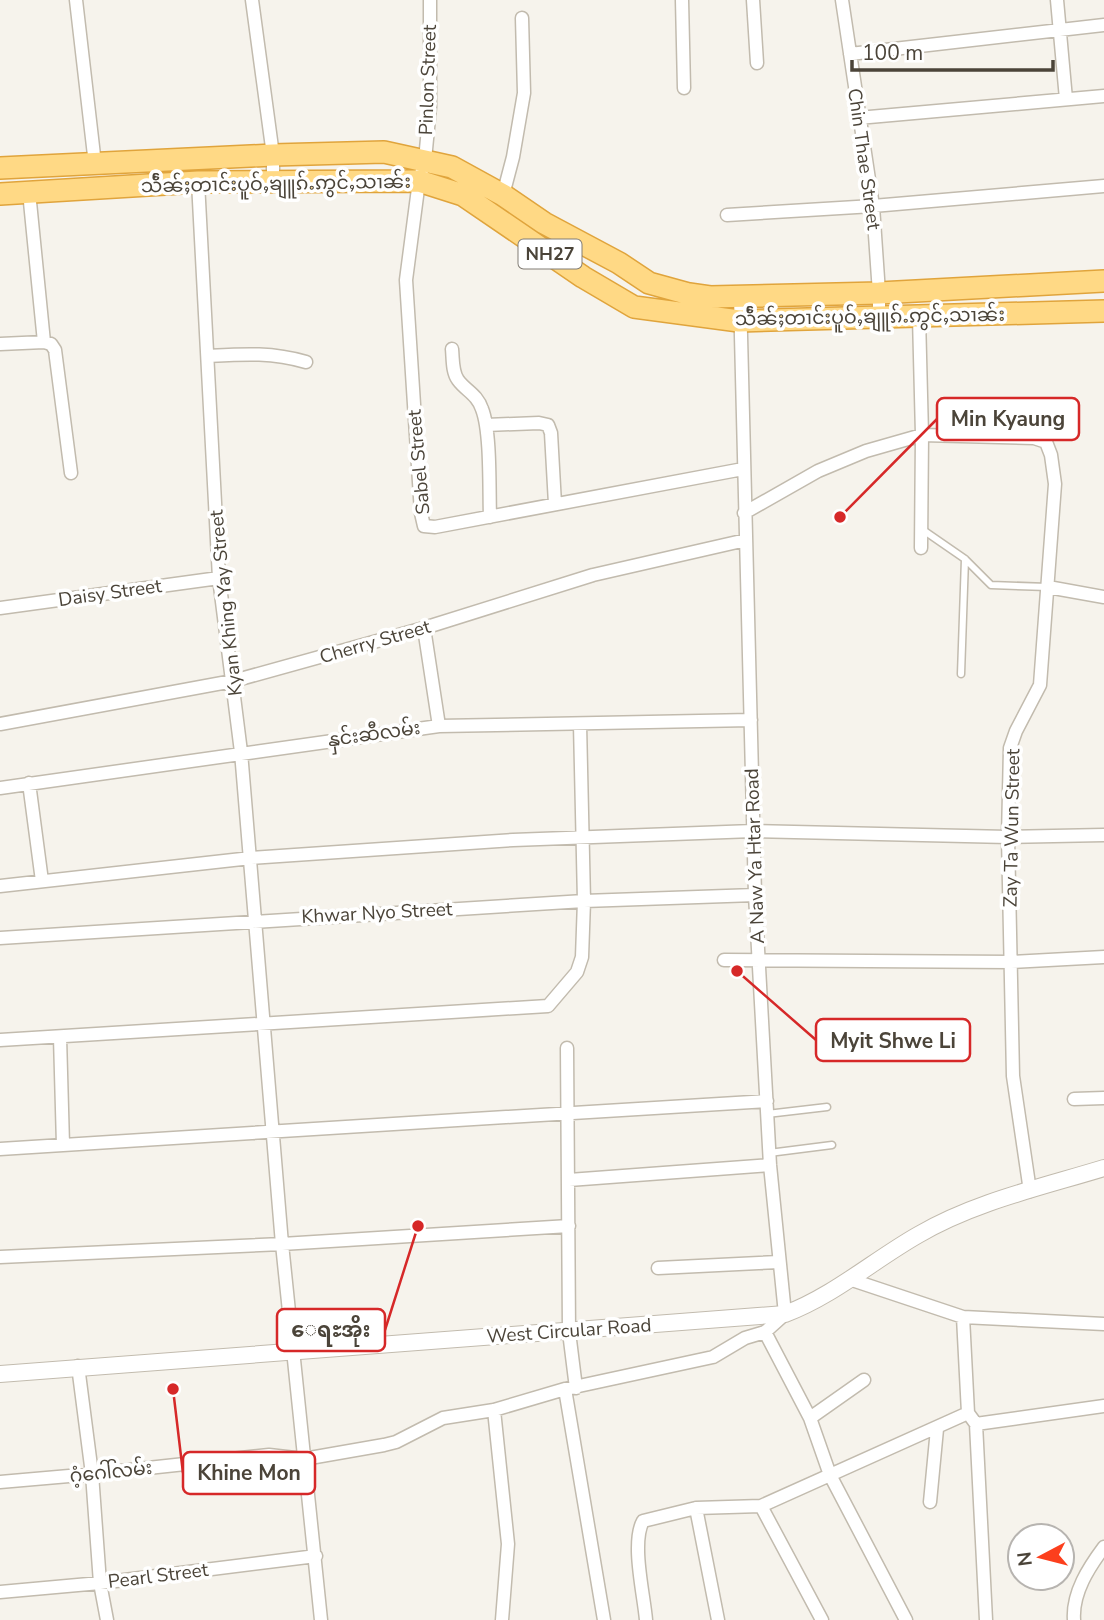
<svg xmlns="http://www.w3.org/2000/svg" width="1104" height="1620" font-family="'Nunito Sans','Noto Sans Myanmar',sans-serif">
<rect width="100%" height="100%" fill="#f6f3ec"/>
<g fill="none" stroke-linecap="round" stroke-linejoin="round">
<!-- service casing -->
<g stroke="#c2bbae" stroke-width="9">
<path id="service" d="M 923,530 L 965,559 L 991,585 L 1048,587
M 961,674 L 965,559
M 767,1114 L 827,1107
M 769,1153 L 832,1145"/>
</g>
<!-- minor casing -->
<g stroke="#c2bbae" stroke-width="15">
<path id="minor" d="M 76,0 L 95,164
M 252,0 L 273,155 L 273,181
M 430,0 L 430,107 L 425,160 L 419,181 L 406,280 L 421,513 L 424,526 L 435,527 L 743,469
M 682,0 L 684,88
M 753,0 L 757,63
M 842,0 L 873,206 L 879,293 L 879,318
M 1057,0 L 1066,99
M 850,54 L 1104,25
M 858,118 L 1104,96
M 198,182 L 219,578 L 241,752 L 282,1244 L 321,1620
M 503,195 L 513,157 L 524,93 L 522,18
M 727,215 L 873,206 L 1104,186
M 919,317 L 922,435 L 921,548
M 44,342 L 51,344 L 55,350 L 71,473
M 0,344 L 44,342 L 29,192
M 452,349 C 453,359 452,372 458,380 C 466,391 477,394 482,409 C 491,432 489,489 490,517
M 208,356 C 244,354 271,352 306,362
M 486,425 L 539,423 L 548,425 L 551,433 L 555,504
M 744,513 L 818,471 L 866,451 L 922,435 L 1034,438 L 1046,442 L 1051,455 L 1055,484 L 1040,685 L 1016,731 L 1010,748 L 1008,837 L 1013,1076 L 1030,1191
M 1048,587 L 1104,597
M 0,608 L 219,578
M 424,628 L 439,726
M 0,724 L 233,681 L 424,628 L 593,575 L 746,540
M 29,783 L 42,881
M 0,788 L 439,726 L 751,720
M 0,886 L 251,858 L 513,840 L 753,831 L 1008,837 L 1104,835
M 0,938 L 584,901 L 755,895
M 724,960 L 1011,962 L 1104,957
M 60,1037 L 63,1145
M 0,1040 L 548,1006 L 577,972 L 582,957 L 584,901 L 580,724
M 567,1048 L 569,1332 L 576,1388
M 1074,1099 L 1104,1098
M 0,1149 C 256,1134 511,1115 767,1101
M 569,1180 L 770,1165
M 0,1257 L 282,1244 L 569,1226
M 658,1268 L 779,1262
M 849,1279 L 963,1317 L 1104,1324
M 963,1317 L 968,1413 L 976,1424 L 986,1620
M 765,1332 L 810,1418 L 830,1475 L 906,1620
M 78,1366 L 92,1474 L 100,1583 L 107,1620
M 565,1389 L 604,1620
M 494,1410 L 508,1544 L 502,1620
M 810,1418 L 864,1380
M 976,1424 L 1104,1406
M 0,1482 L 92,1474 L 269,1455 L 304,1459 L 384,1445 L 396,1442 L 443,1418 L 494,1410 L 565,1389 L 713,1357 L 745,1338 L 765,1332 L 785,1314 L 770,1165 L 755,895 L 740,296
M 930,1502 L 937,1429
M 761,1506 L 822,1620
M 696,1508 L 718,1620
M 0,1592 L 100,1583 L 316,1556
M 646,1620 C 644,1595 631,1543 643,1521 L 696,1508 L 761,1506 L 968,1413
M 1074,1620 C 1072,1593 1089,1567 1104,1547"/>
</g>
<!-- tertiary casing -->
<g stroke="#c2bbae" stroke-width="18">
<path id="tertiary" d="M 0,1374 L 785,1314 C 833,1296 874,1260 918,1235 C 974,1202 1042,1187 1104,1168"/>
</g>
<!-- trunk casing -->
<g stroke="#e0a43c" stroke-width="24">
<path id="trunk" d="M 0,168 L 273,155 L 384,152 L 452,167 L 503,195 L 544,223 L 619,263 L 649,283 L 689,294 L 710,297 L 879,293 L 1104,281
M 0,194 L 198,182 L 419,181 L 463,195 L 583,277 L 634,307 L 739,321 L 1104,311"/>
</g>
<!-- service -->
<use href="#service" stroke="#fff" stroke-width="6"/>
<!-- minor -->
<use href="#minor" stroke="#fff" stroke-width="12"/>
<!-- tertiary -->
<use href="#tertiary" stroke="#fff" stroke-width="16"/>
<!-- trunk -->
<use href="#trunk" stroke="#ffd985" stroke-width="21"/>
</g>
<g text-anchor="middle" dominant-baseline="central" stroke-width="7" stroke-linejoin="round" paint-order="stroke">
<!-- shield labels -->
<rect fill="#fff" stroke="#817c74" stroke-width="2" x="518.5" y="239.5" width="63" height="29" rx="5"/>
<g font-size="18" font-weight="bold" fill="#4b4439">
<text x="550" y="254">NH27</text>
</g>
<!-- street labels -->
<g font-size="19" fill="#4b4439" stroke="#fff">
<text transform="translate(428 80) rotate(-88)">Pinlon Street</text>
<text transform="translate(864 159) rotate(82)">Chin Thae Street</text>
<text transform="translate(276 184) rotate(-1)">သဵႅၼ်ႈတၢင်းပူဝ်ႇၶျူၵ်ႉဢွင်ႇသၢၼ်း</text>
<text transform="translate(870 317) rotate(-1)">သဵႅၼ်ႈတၢင်းပူဝ်ႇၶျူၵ်ႉဢွင်ႇသၢၼ်း</text>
<text transform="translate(419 462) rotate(-95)">Sabel Street</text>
<text transform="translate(110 593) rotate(-8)">Daisy Street</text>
<text transform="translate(226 603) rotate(-96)">Kyan Khing Yay Street</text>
<text transform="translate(375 642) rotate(-16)">Cherry Street</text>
<text transform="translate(374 734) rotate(-8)">နှင်းဆီလမ်း</text>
<text transform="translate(1012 828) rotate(-89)">Zay Ta Wun Street</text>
<text transform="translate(755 856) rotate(-92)">A Naw Ya Htar Road</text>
<text transform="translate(377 913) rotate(-3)">Khwar Nyo Street</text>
<text transform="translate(569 1331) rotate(-4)">West Circular Road</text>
<text transform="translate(111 1472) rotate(-6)">ဂံ့ဂေါ်လမ်း</text>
<text transform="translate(158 1576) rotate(-7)">Pearl Street</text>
</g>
</g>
<!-- callouts -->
<path fill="none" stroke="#d62828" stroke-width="2.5" d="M840 517L937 419M737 971L816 1040M418 1226L385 1330M173 1389L183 1473"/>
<g fill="#d62828" stroke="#fff" stroke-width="2.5">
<circle cx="840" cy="517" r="7"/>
<circle cx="737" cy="971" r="7"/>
<circle cx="418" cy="1226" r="7"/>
<circle cx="173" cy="1389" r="7"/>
</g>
<g fill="#fff" stroke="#d62828" stroke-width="2.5">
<rect x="937" y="398" width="142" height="42" rx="7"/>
<rect x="816" y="1019" width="154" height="42" rx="7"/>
<rect x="277" y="1309" width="108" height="42" rx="7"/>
<rect x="183" y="1452" width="132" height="42" rx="7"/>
</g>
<g font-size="21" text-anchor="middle" font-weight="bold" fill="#4b4439">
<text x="1008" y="426">Min Kyaung</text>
<text x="893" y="1048">Myit Shwe Li</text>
<text x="331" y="1337">ေရႊအိုး</text>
<text x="249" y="1480">Khine Mon</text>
</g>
<!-- north arrow -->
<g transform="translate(1041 1557) rotate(263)"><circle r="33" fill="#ffffff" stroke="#b7b4b0" stroke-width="2"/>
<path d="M0-5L12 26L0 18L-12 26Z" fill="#fc3f1d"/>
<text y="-10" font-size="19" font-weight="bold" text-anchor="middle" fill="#4b4439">N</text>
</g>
<!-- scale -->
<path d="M852 60v10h201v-10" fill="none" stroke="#4b4439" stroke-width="3.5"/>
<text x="862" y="60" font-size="21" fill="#4b4439" stroke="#ffffff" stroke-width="5" paint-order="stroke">100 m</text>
</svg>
